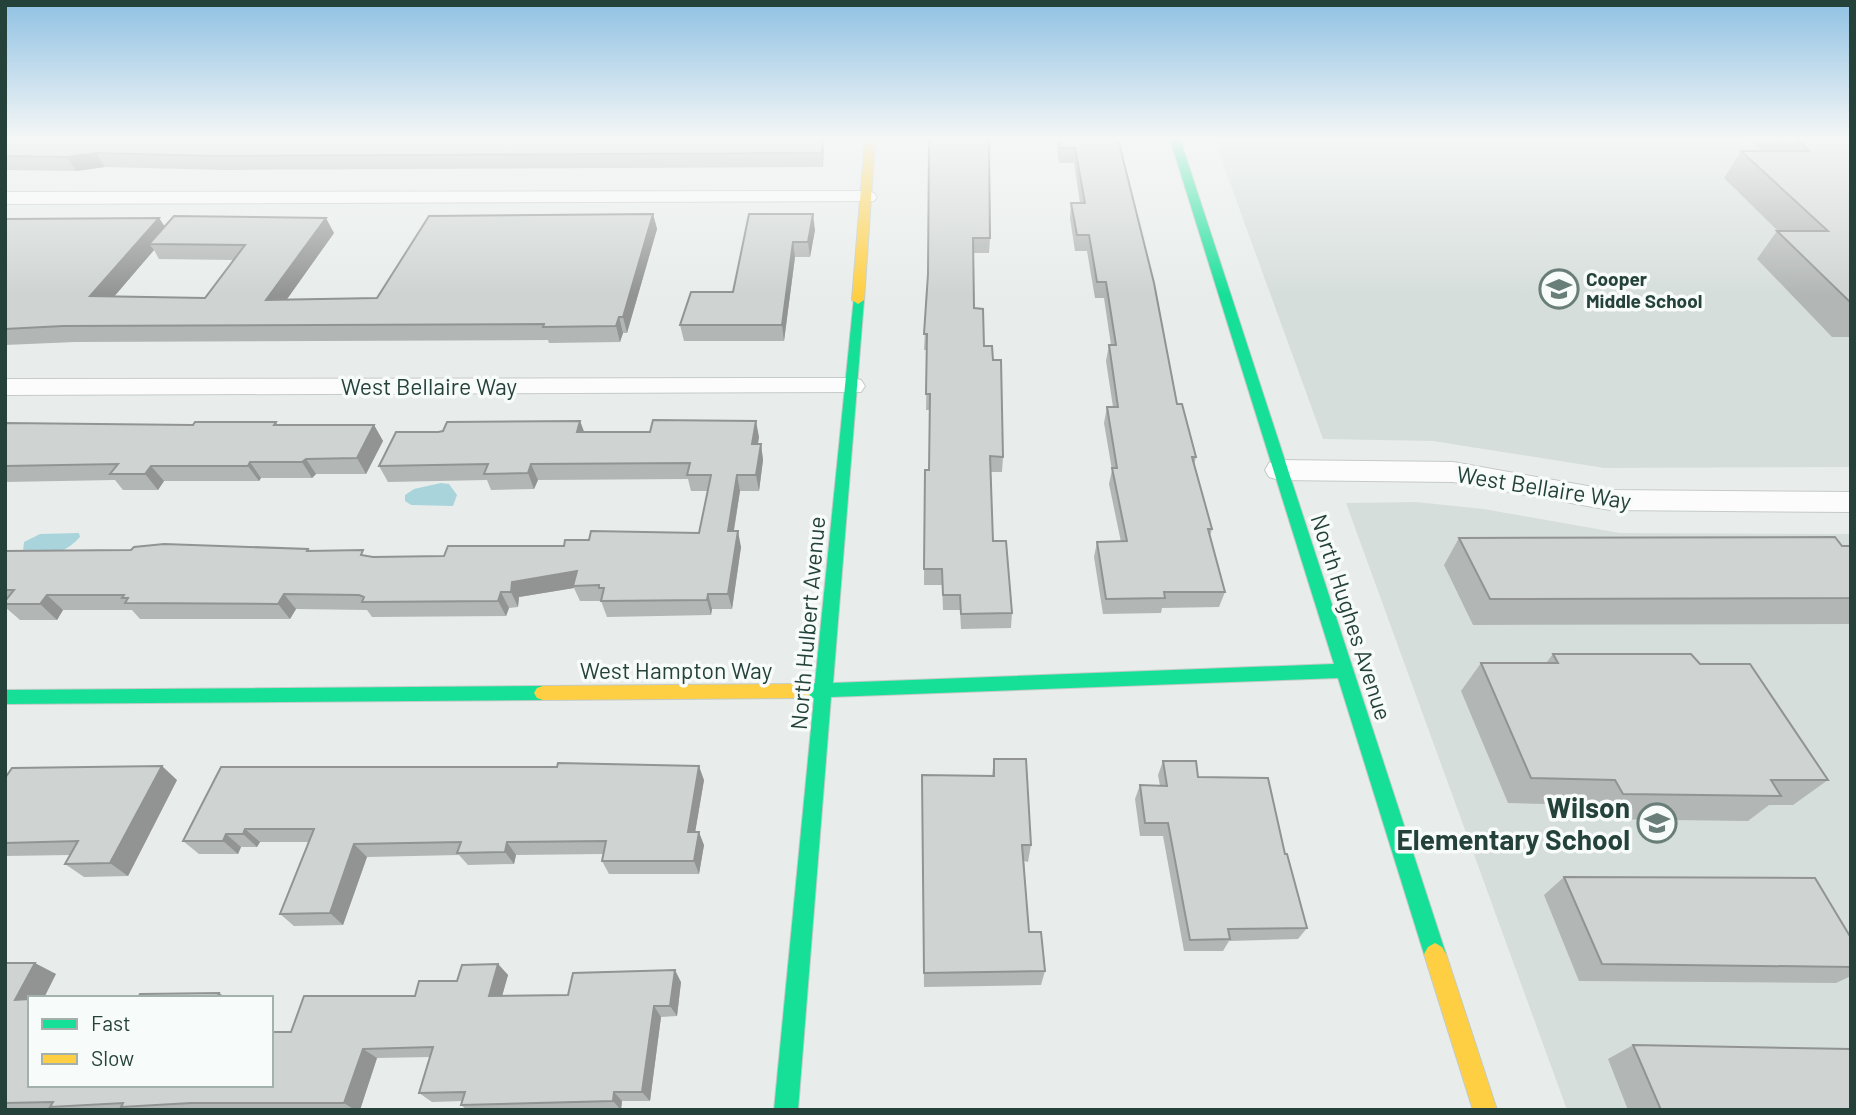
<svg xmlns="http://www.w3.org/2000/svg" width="1856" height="1115" font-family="Barlow,sans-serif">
<rect width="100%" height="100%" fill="#e8edeb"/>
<!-- built -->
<path fill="#d6dedb" d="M 1214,139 L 1851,139 L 1851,467 L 1604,468 L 1433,441 L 1323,439 Z
M 1416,502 L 1484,509 L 1620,533 L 1851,534 L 1851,1110 L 1567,1110 L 1346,503 Z"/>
<!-- water -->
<path fill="#a9d4db" d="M 441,483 L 449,484 L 457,495 L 453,506 L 411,505 L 405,501 L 405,495 L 414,489 Z
M 79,533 L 80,537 C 60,558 50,553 23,551 L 24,542 L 40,534 Z"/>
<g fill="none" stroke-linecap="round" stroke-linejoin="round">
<!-- street casing -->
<g stroke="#c5cac8" stroke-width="2">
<path id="street" d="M 867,191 L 874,193 L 877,197 L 874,201 L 5,204 L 5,192 Z
M 852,378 L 861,380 L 865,386 L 861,392 L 5,395 L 5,379 Z
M 1279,460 L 1453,462 L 1610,490 L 1851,492 L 1851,512 L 1610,510 L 1453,482 L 1279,480 L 1269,477 L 1265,470 L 1269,463 Z"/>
</g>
<!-- fast casing -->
<g stroke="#c3cbc8" stroke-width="2">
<path id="fast" d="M 1170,139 L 1180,139 L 1446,954 L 1442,961 L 1435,965 L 1428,961 L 1424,954 L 1338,678 L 831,697 L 798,1110 L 774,1110 L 814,698 L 797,696 L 794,691 L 797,686 L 815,683 L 854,297 L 858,296 L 864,300 L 833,683 L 1334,664 Z
M 543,686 L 549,688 L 552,693 L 549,698 L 543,700 L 5,704 L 5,690 Z"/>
</g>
<!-- slow casing -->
<g stroke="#c3cbc8" stroke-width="2">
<path id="slow" d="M 865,139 L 875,139 L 864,300 L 858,304 L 852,300 Z
M 803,684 L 809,686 L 812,691 L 809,696 L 803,698 L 543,700 L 537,698 L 534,693 L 537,688 L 543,686 Z
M 1435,943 L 1442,947 L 1446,954 L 1497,1110 L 1473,1110 L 1424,954 L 1428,947 Z"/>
</g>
<!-- street -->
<use href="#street" fill="#fcfcfc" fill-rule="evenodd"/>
<!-- fast -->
<use href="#fast" fill="#16e098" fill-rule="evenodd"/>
<!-- slow -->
<use href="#slow" fill="#ffcf43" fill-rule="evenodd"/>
</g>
<!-- wall -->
<path fill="#b2b6b5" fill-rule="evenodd" d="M 5,139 L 824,139 L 823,167 L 224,170 L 105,167 L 76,171 L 5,170 Z
M 929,139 L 990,238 L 989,253 L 973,253 L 974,308 L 984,346 L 993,360 L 1003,457 L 1002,472 L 991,472 L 993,541 L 1012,613 L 1011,628 L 961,629 L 960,610 L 943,610 L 942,585 L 924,585 L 925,470 L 929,470 L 930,410 L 926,410 L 927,350 L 924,350 L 928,274 Z
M 1056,139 L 1118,139 L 1177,404 L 1196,457 L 1194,465 L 1212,529 L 1210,536 L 1225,592 L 1219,607 L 1162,608 L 1161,613 L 1103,614 L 1094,557 L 1097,542 L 1121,542 L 1109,484 L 1112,470 L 1104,423 L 1107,407 L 1113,407 L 1106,361 L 1109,345 L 1111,345 L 1104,298 L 1095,298 L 1087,251 L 1075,251 L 1070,218 L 1071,203 L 1080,203 L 1074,163 L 1059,163 Z
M 1749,139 L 1851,139 L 1851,337 L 1832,337 L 1757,259 L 1777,231 L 1778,231 L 1724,178 L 1741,151 L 1761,151 Z
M 653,214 L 657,229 L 627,333 L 623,333 L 620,342 L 549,343 L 548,340 L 75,342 L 5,345 L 5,219 L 159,218 L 165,227 L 334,233 L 287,299 L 377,298 ZM 154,250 L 159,259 L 234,260 L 205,298 L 114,296 Z
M 749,214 L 815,230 L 810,257 L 795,257 L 784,341 L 684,341 L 680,325 L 733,292 Z
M 580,421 L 584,432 L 759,437 L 758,444 L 761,444 L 763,460 L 759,491 L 740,491 L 734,531 L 741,547 L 732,609 L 712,609 L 711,615 L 607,617 L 601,601 L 580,601 L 574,588 L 519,597 L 518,607 L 509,608 L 506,616 L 372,617 L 367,610 L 296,609 L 290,619 L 140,619 L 132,610 L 63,610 L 57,620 L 20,620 L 5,607 L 5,551 L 310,551 L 373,557 L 444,556 L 564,546 L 589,540 L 699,533 L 708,491 L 691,491 L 688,479 L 538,480 L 534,489 L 491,490 L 487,480 L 388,482 L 379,466 L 438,432 Z
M 276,422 L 278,425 L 374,425 L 383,441 L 366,474 L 316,474 L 312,478 L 261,478 L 259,481 L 164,481 L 158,490 L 123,490 L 115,480 L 5,482 L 5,423 L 193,425 Z
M 1459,538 L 1851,546 L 1851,624 L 1473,625 L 1444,565 Z
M 1553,654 L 1700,664 L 1828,780 L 1793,805 L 1769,805 L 1748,821 L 1595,819 L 1589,805 L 1508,803 L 1461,691 L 1481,663 L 1546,663 Z
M 994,759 L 1031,845 L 1028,862 L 1024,861 L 1029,932 L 1045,971 L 1041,985 L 924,987 L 922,775 L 992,776 Z
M 1163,761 L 1198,777 L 1285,854 L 1307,928 L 1298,939 L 1229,941 L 1223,951 L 1184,951 L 1163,836 L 1140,836 L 1135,799 L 1140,785 L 1160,786 L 1158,775 Z
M 221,767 L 704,780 L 695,832 L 704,845 L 699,874 L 609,874 L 602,861 L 603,854 L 516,855 L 514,864 L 468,865 L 459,855 L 367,857 L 343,925 L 294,926 L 280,914 L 309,842 L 260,842 L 257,847 L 241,847 L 238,854 L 199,854 L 183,841 Z
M 5,778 L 177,780 L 128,876 L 84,877 L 65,864 L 70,855 L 5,856 Z
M 1564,877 L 1851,938 L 1851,976 L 1836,983 L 1579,981 L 1544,895 Z
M 5,963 L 56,974 L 30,998 L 30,1085 L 291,1032 L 415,996 L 457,981 L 498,964 L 508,975 L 502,996 L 568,995 L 681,982 L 677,1016 L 661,1017 L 650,1101 L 622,1101 L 621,1110 L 467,1110 L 461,1105 L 463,1101 L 432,1102 L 419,1093 L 430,1057 L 377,1058 L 360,1110 L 5,1110 Z
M 1633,1045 L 1851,1110 L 1628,1110 L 1608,1059 Z"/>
<!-- shaded-wall -->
<path fill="#919493" d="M 823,139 L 824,139 L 823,167 L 822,153 Z
M 96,153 L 105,167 L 76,171 L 67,157 Z
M 653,214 L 657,229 L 627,333 L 623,317 Z
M 813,214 L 815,230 L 810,257 L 808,242 Z
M 159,218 L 169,233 L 149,244 L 154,250 L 101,312 L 90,296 Z
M 326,218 L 334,233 L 275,316 L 266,300 Z
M 793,242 L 795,257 L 784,341 L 782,325 Z
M 619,317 L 623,333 L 620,342 L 616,326 Z
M 580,421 L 586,437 L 577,432 Z
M 756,421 L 759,437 L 755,460 L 752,444 Z
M 374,425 L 383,441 L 366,474 L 357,458 Z
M 761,444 L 763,460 L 759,491 L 756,475 Z
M 306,459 L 316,474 L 312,478 L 302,462 Z
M 250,462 L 261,478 L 259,481 L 248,466 Z
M 531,464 L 538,480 L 534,489 L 528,473 Z
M 151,466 L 164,481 L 158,490 L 145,474 Z
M 737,475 L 740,491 L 731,547 L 728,531 Z
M 738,531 L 741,547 L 732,609 L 728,594 Z
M 577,571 L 573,586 L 574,588 L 519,597 L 518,607 L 511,592 L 512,582 Z
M 501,592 L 509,608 L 506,616 L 498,601 Z
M 284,594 L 296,609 L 290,619 L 278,604 Z
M 708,594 L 712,609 L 711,615 L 707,600 Z
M 47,595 L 63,610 L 57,620 L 40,604 Z
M 162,766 L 177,780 L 128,876 L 110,863 Z
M 699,766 L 704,780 L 693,845 L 688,832 Z
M 245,829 L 260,842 L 257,847 L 243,834 Z
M 699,832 L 704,845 L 699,874 L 694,861 Z
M 226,834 L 241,847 L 238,854 L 223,841 Z
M 507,842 L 516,855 L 514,864 L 505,852 Z
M 354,844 L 367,857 L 343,925 L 330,913 Z
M 35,963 L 56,974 L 44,998 L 30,998 L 30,1007 L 15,1000 Z
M 498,964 L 508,975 L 499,1007 L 489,996 Z
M 675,970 L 681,982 L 677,1016 L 670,1006 Z
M 219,993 L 227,998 L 217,998 Z
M 654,1006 L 661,1017 L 650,1101 L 642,1092 Z
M 363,1049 L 377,1058 L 360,1110 L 355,1110 L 344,1103 Z
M 614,1092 L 622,1101 L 621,1110 L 613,1101 Z"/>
<!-- building -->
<path fill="#cfd4d2" stroke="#919493" stroke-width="2" d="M 5,139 L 823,139 L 822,153 L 216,156 L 96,153 L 67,157 L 5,156 Z
M 929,139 L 989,139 L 990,238 L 973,238 L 974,308 L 983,309 L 984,346 L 992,346 L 993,360 L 1001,360 L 1003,457 L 990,456 L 993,541 L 1006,541 L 1012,613 L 961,614 L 960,595 L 943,595 L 942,569 L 924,569 L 925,470 L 929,470 L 930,394 L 926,394 L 927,334 L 924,334 L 928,274 Z
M 1059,139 L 1118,139 L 1154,283 L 1177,404 L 1182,404 L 1196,457 L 1192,457 L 1212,529 L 1208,529 L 1225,592 L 1164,592 L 1165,598 L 1106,599 L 1097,542 L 1127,541 L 1112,468 L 1117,468 L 1107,407 L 1118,407 L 1109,345 L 1116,345 L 1106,282 L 1097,282 L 1089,235 L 1077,235 L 1071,203 L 1085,203 L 1075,148 L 1060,148 Z
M 1796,139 L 1851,139 L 1851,303 L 1777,231 L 1828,231 L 1741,151 L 1809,151 Z
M 653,214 L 623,317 L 619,317 L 616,326 L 543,327 L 544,324 L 63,326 L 5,329 L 5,219 L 159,218 L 90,296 L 205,298 L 245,245 L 149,244 L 174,216 L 326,218 L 266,300 L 377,298 L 429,216 Z
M 749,214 L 813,214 L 808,242 L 793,242 L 782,325 L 680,325 L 691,292 L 733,292 Z
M 653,420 L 756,421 L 752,444 L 761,444 L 756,475 L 737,475 L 728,531 L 738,531 L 728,594 L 708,594 L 707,600 L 601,601 L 604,588 L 599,588 L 599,585 L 573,586 L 577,571 L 512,582 L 511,592 L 501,592 L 498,601 L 362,602 L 364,597 L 359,595 L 284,594 L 278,604 L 125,603 L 128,598 L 122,598 L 124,595 L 47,595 L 40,604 L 5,604 L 5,601 L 14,590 L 5,590 L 5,551 L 131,550 L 134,547 L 164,544 L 308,549 L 307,551 L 363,550 L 361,555 L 373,557 L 444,556 L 448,546 L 564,546 L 565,540 L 589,540 L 591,531 L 699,533 L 711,475 L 687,475 L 690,463 L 531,464 L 528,473 L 484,474 L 488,464 L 379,466 L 396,432 L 438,432 L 443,431 L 447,422 L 580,421 L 577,432 L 650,432 Z
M 195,422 L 276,422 L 274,425 L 374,425 L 357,458 L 306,459 L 302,462 L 250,462 L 248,466 L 151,466 L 145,474 L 110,474 L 118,464 L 5,466 L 5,423 L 193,425 Z
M 1835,537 L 1842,546 L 1851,546 L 1851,598 L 1490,599 L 1459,538 Z
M 1553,654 L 1691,654 L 1700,664 L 1750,664 L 1828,780 L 1771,780 L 1781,796 L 1623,794 L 1615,780 L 1531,778 L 1481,663 L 1558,663 Z
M 994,759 L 1026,759 L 1031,845 L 1022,845 L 1029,932 L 1041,932 L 1045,971 L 924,973 L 922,775 L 994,776 Z
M 1163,761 L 1196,761 L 1198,777 L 1268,778 L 1285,854 L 1287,854 L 1307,928 L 1228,929 L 1230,939 L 1190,940 L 1168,823 L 1145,823 L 1140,785 L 1167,786 Z
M 558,763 L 699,766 L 688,832 L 699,832 L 694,861 L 602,861 L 606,841 L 507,842 L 505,852 L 457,853 L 461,842 L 354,844 L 330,913 L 280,914 L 314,829 L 245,829 L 243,834 L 226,834 L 223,841 L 183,841 L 221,767 L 557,767 Z
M 162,766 L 110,863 L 65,864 L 78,841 L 5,843 L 5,778 L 12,768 Z
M 1564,877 L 1815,878 L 1851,938 L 1851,967 L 1602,964 Z
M 5,963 L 35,963 L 15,1000 L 30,999 L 30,1085 L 271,1085 L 271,1032 L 291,1032 L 304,996 L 415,996 L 419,981 L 457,981 L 462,965 L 498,964 L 489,996 L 568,995 L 573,973 L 675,970 L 670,1006 L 654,1006 L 642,1092 L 614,1092 L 613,1101 L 461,1105 L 465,1092 L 419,1093 L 433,1047 L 363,1049 L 344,1103 L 191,1103 L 121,1107 L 123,1103 L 50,1107 L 53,1102 L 5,1103 Z
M 219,993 L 217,998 L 138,998 L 140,994 Z
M 1633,1045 L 1851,1049 L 1851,1110 L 1661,1110 Z"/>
<!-- sky -->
<linearGradient id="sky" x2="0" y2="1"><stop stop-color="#8fc1e3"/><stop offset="0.47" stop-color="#f5f7f6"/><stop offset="1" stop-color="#f5f7f6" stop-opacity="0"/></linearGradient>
<rect width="1856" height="295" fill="url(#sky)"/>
<!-- icons -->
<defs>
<g id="school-ring" transform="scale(2.0125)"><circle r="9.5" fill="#f7fbf9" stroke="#697e78" stroke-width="1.5"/><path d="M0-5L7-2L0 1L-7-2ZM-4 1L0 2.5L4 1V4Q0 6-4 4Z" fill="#697e78"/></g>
</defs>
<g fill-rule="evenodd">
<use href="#school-ring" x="1559" y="289"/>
<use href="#school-ring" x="1657" y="823"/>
</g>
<g text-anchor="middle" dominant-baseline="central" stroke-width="7" stroke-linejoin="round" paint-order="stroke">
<!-- far-poi labels -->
<g font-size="19" font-weight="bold" fill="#24423a" stroke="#f7fbf9" text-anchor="start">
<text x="1586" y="278">Cooper<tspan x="1586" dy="22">Middle School</tspan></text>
</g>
<!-- street labels -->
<g font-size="23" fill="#24423a" stroke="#f7fbf9">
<text x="429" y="386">West Bellaire Way</text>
<text transform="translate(1544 487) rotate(9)">West Bellaire Way</text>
<text transform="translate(1352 617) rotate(72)">North Hughes Avenue</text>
<text transform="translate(807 623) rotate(-85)">North Hulbert Avenue</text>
<text x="676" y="670">West Hampton Way</text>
</g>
<!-- near-poi labels -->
<g font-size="28" font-weight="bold" fill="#24423a" stroke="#f7fbf9" text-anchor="end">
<text x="1630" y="807">Wilson<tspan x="1630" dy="32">Elementary School</tspan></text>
</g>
</g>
<!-- border -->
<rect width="1856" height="1115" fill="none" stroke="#24423a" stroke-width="14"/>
<!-- legend -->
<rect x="28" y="996" width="245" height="91" fill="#f7fbf9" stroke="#a3b1ad" stroke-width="2"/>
<rect x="42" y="1019" width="35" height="10" fill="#16e098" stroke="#a3b1ad" stroke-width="2"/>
<text x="91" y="1031" font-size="21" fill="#24423a">Fast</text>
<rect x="42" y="1054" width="35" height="10" fill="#ffcf43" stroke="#a3b1ad" stroke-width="2"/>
<text x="91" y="1066" font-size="21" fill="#24423a">Slow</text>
</svg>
